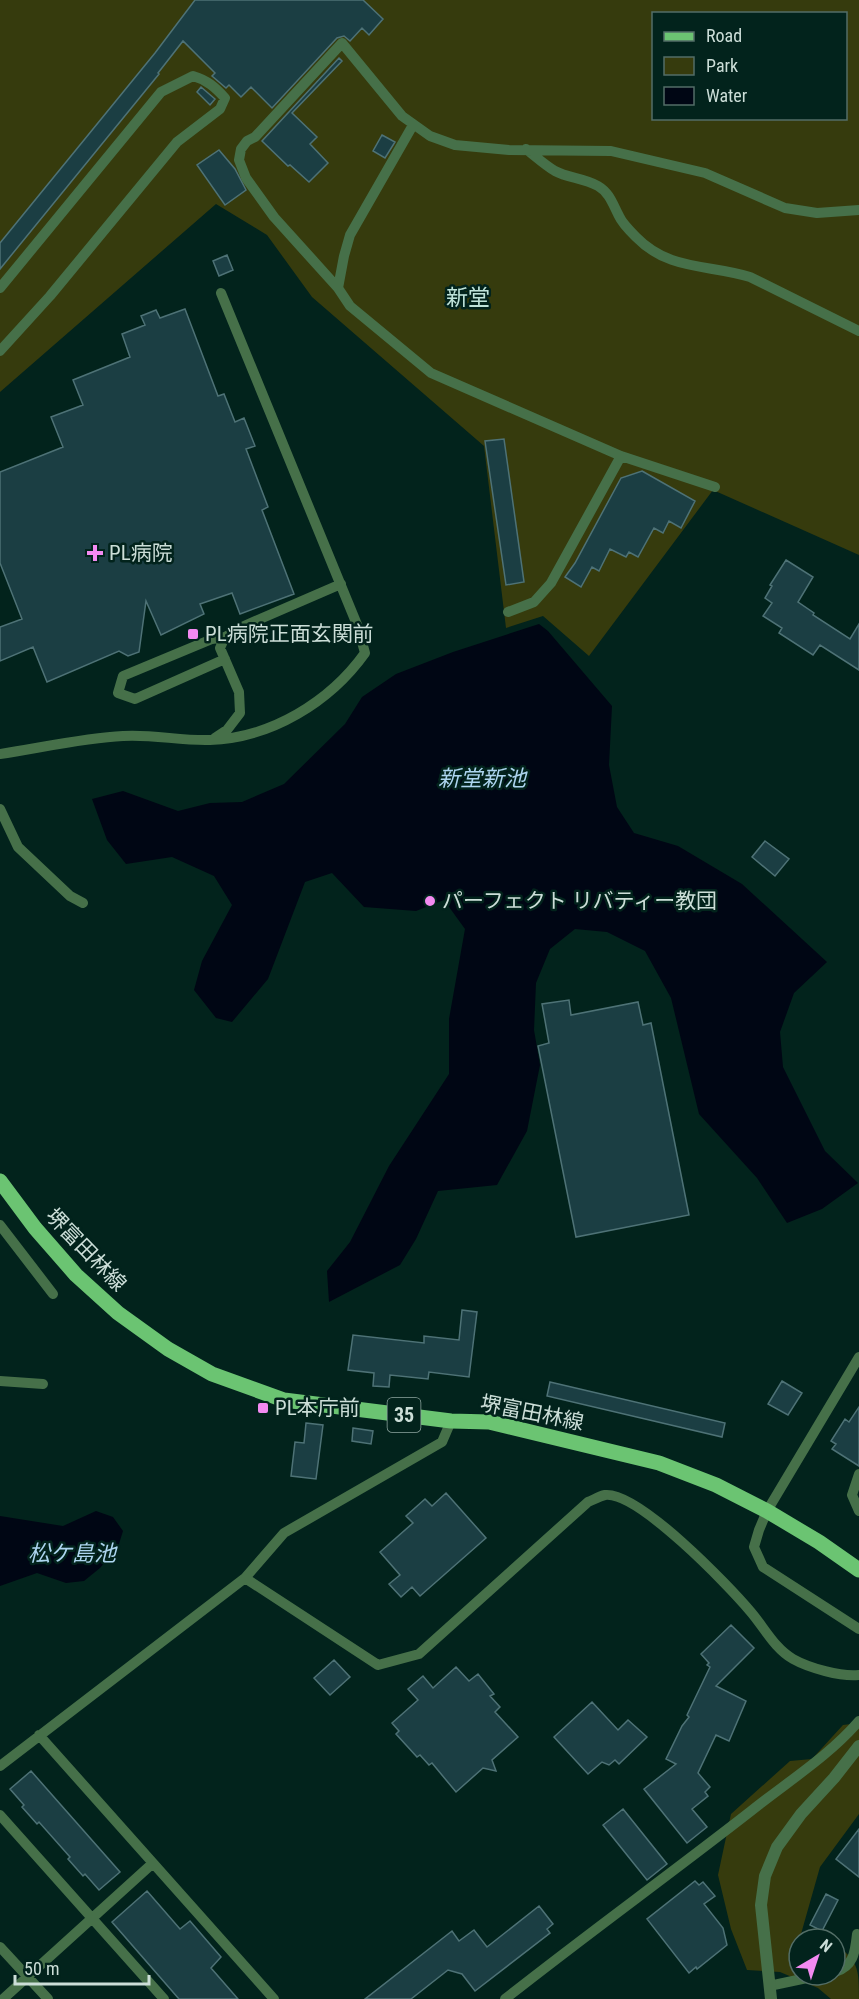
<svg xmlns="http://www.w3.org/2000/svg" width="859" height="1999" font-family="'Roboto Condensed','Noto Sans JP',sans-serif">
<rect width="100%" height="100%" fill="#02231c"/>
<!-- green -->
<path fill="#363b0d" fill-rule="evenodd" d="M 0,0 L 859,0 L 859,555 L 713,490 L 589,656 L 543,616 L 506,628 L 484,446 L 312,297 L 267,235 L 216,204 L 0,392 ZM 654,14 L 846,14 L 846,118 L 654,118 Z
M 859,1723 L 859,1814 L 820,1867 L 801,1934 L 827,1939 L 799,1939 L 799,1975 L 835,1975 L 835,1944 C 859,1961 859,1970 859,1999 L 831,1999 L 818,1988 L 780,1972 L 747,1970 L 731,1929 L 718,1875 L 731,1814 L 790,1761 L 812,1759 L 843,1725 Z"/>
<!-- water -->
<path fill="#000614" d="M 539,624 L 548,631 L 612,706 L 609,765 L 617,807 L 634,833 L 678,846 L 742,884 L 827,962 L 794,993 L 780,1032 L 783,1067 L 825,1151 L 858,1183 L 822,1209 L 787,1223 L 757,1178 L 699,1114 L 671,998 L 645,951 L 607,932 L 575,929 L 550,949 L 536,983 L 534,1030 L 540,1065 L 527,1131 L 497,1185 L 438,1191 L 416,1239 L 400,1265 L 329,1302 L 327,1271 L 350,1242 L 389,1166 L 449,1074 L 449,1019 L 465,929 L 444,900 L 416,911 L 364,907 L 332,873 L 305,882 L 268,979 L 232,1022 L 216,1018 L 194,990 L 202,961 L 232,905 L 214,876 L 172,857 L 126,864 L 107,840 L 92,799 L 123,791 L 178,811 L 210,803 L 242,802 L 284,784 L 345,724 L 362,697 L 396,674 L 453,652 Z
M 96,1511 L 113,1517 L 123,1531 L 118,1547 L 100,1568 L 84,1581 L 66,1583 L 37,1573 L 0,1586 L 0,1516 L 63,1526 Z"/>
<!-- building -->
<path fill="#1b3e43" stroke="#4e7276" stroke-width="1.5" d="M 195,0 L 363,0 L 383,19 L 369,35 L 362,28 L 350,41 L 344,36 L 337,38 L 272,108 L 251,87 L 241,97 L 229,85 L 226,88 L 212,76 L 215,73 L 183,41 L 158,73 L 159,74 L 0,269 L 0,243 L 155,53 Z
M 339,58 L 342,61 L 292,113 L 317,137 L 310,144 L 328,163 L 309,182 L 290,165 L 288,166 L 262,141 Z
M 201,87 L 215,99 L 210,105 L 197,92 Z
M 382,135 L 395,142 L 385,158 L 373,151 Z
M 219,150 L 235,169 L 246,190 L 225,205 L 197,165 Z
M 227,255 L 233,270 L 219,276 L 213,261 Z
M 185,309 L 218,396 L 224,394 L 235,422 L 244,418 L 255,446 L 246,449 L 268,507 L 262,510 L 294,594 L 240,614 L 232,593 L 200,604 L 204,614 L 161,635 L 146,601 L 139,652 L 128,656 L 119,651 L 47,682 L 33,647 L 0,661 L 0,627 L 22,619 L 0,563 L 0,472 L 63,447 L 51,417 L 83,405 L 73,380 L 130,357 L 122,334 L 145,325 L 141,316 L 156,310 L 160,318 Z
M 504,439 L 524,582 L 506,585 L 485,441 Z
M 642,471 L 695,501 L 681,528 L 669,521 L 663,533 L 654,528 L 638,557 L 629,552 L 626,557 L 610,549 L 599,571 L 592,567 L 581,587 L 565,577 L 575,563 L 621,478 Z
M 786,560 L 813,577 L 798,602 L 814,613 L 813,615 L 850,639 L 859,624 L 859,670 L 820,645 L 813,655 L 779,633 L 782,628 L 763,616 L 772,603 L 765,598 L 772,586 L 770,585 Z
M 765,841 L 789,859 L 775,876 L 752,857 Z
M 569,1000 L 571,1015 L 638,1002 L 643,1025 L 651,1023 L 689,1215 L 576,1237 L 538,1046 L 549,1043 L 542,1004 Z
M 462,1310 L 477,1312 L 469,1377 L 429,1372 L 428,1379 L 390,1375 L 389,1387 L 373,1386 L 374,1373 L 348,1370 L 353,1335 L 424,1343 L 424,1336 L 459,1340 Z
M 782,1381 L 802,1393 L 788,1415 L 768,1404 Z
M 550,1382 L 725,1423 L 722,1437 L 547,1396 Z
M 859,1407 L 859,1466 L 832,1449 L 836,1444 L 831,1441 L 845,1419 L 849,1422 Z
M 306,1423 L 323,1425 L 316,1479 L 291,1476 L 295,1442 L 304,1443 Z
M 353,1428 L 373,1431 L 371,1444 L 352,1441 Z
M 446,1493 L 486,1538 L 420,1596 L 412,1587 L 401,1597 L 389,1584 L 400,1575 L 380,1552 L 413,1523 L 406,1516 L 425,1499 L 432,1506 Z
M 731,1625 L 754,1648 L 716,1686 L 746,1701 L 729,1741 L 716,1735 L 698,1773 L 710,1787 L 705,1792 L 708,1796 L 692,1809 L 707,1827 L 687,1843 L 644,1789 L 676,1764 L 666,1759 L 682,1726 L 689,1717 L 687,1715 L 710,1667 L 707,1665 L 709,1663 L 701,1654 Z
M 334,1660 L 350,1677 L 330,1695 L 314,1678 Z
M 456,1667 L 469,1681 L 478,1674 L 494,1694 L 490,1696 L 500,1707 L 495,1712 L 518,1737 L 492,1760 L 496,1771 L 483,1768 L 456,1792 L 432,1763 L 429,1765 L 420,1755 L 417,1757 L 396,1734 L 399,1731 L 392,1723 L 418,1700 L 408,1689 L 423,1676 L 433,1688 Z
M 592,1702 L 618,1730 L 628,1720 L 647,1737 L 619,1764 L 615,1760 L 609,1765 L 602,1762 L 588,1774 L 554,1737 Z
M 31,1771 L 120,1872 L 99,1890 L 85,1874 L 83,1876 L 68,1859 L 70,1857 L 39,1822 L 37,1824 L 22,1807 L 24,1805 L 10,1789 Z
M 623,1809 L 667,1864 L 647,1880 L 603,1825 Z
M 859,1829 L 859,1877 L 836,1859 Z
M 695,1881 L 699,1885 L 703,1882 L 715,1896 L 704,1904 L 723,1928 L 727,1945 L 697,1969 L 696,1967 L 689,1973 L 647,1919 Z
M 147,1891 L 180,1929 L 190,1921 L 221,1957 L 211,1968 L 238,1999 L 179,1999 L 112,1922 Z
M 826,1894 L 838,1900 L 822,1931 L 810,1925 Z
M 539,1906 L 553,1924 L 547,1929 L 550,1933 L 475,1991 L 462,1974 L 448,1970 L 411,1999 L 365,1999 L 452,1931 L 459,1941 L 474,1930 L 487,1947 Z"/>
<g fill="none" stroke-linecap="round" stroke-linejoin="round">
<!-- lane -->
<path stroke="#467049" stroke-width="10" d="M 526,149 C 535,156 545,165 555,171 C 568,178 584,178 598,186 C 610,193 613,205 619,216 C 622,223 630,231 636,237 C 669,271 708,264 750,277 L 859,331
M 0,288 L 161,92 L 193,76 C 207,80 215,87 225,98 L 220,109 L 177,142 L 50,296 L 0,351
M 338,288 L 344,256 L 350,235 L 413,125
M 715,487 L 621,456 L 431,373 L 350,306 L 338,288 L 274,217 L 246,178 L 239,160 L 241,149 L 247,141 L 255,137 L 342,43 L 402,116 L 430,136 L 455,145 L 509,150 L 611,151 L 705,173 L 785,208 L 817,213 L 859,210
M 508,612 L 534,602 L 551,583 L 621,456
M 225,637 L 212,639 L 123,676 L 118,693 L 135,699 L 225,659
M 215,738 L 227,730 L 240,713 L 239,692 L 220,648 L 225,637 L 244,626 L 341,584
M 0,754 C 40,748 83,738 123,736 C 152,734 181,741 210,740 C 271,738 330,702 365,653 L 358,627 L 221,293
M 0,809 L 18,847 L 70,896 L 83,903
M 0,1225 L 53,1294
M 859,1357 L 767,1511 L 759,1530 L 754,1547 L 763,1567 L 859,1629
M 0,1381 L 43,1384
M 859,1474 L 852,1495 L 859,1511
M 245,1578 L 378,1665 L 419,1654 L 588,1502 C 593,1500 600,1496 605,1495 C 638,1491 729,1586 750,1611 C 764,1627 774,1648 793,1659 C 809,1668 841,1677 859,1675
M 39,1735 L 274,1999
M 0,1766 L 245,1578 L 284,1533 L 442,1442 L 451,1421
M 0,1815 L 164,1999
M 0,1947 L 48,1999
M 835,1972 C 854,1966 855,1952 857,1934
M 769,1986 L 821,1975
M 3,1999 L 153,1863
M 505,1999 C 586,1935 669,1875 751,1811 C 787,1782 829,1756 859,1721"/>
<!-- street -->
<path stroke="#467049" stroke-width="12" d="M 771,1999 L 761,1905 L 765,1876 L 777,1847 L 801,1814 L 834,1778 L 859,1746"/>
<!-- primary -->
<path stroke="#6bc472" stroke-width="15" d="M 0,1181 L 35,1228 L 76,1275 L 118,1313 L 168,1349 L 212,1374 L 284,1400 L 451,1421 L 489,1422 L 659,1463 L 716,1485 L 767,1511 L 819,1542 L 859,1570"/>
</g>
<!-- markers -->
<g fill="#f38af1" stroke="#02231c" stroke-width="2">
<path d="M92 544h6v6h6v6h-6v6h-6v-6h-6v-6h6z"/>
<rect x="187" y="628" width="12" height="12" rx="3"/>
<circle cx="430" cy="901" r="6"/>
<rect x="257" y="1402" width="12" height="12" rx="3"/>
</g>
<g text-anchor="middle" dominant-baseline="central" stroke-width="5" stroke-linejoin="round" paint-order="stroke">
<!-- shield labels -->
<rect fill="#02231c" stroke="#8fa6a0" stroke-width="1.5" x="387.5" y="1398" width="33" height="34" rx="4.5"/>
<g font-size="20" font-weight="bold" fill="#ccded8">
<text x="404" y="1415">35</text>
</g>
<!-- poi labels -->
<g font-size="21" fill="#ccded8" stroke="#02231c" text-anchor="start">
<text x="109" y="553">PL病院</text>
<text x="205" y="634">PL病院正面玄関前</text>
<text x="442" y="901">パーフェクト リバティー教団</text>
<text x="275" y="1408">PL本庁前</text>
</g>
<!-- street labels -->
<g font-size="21" fill="#ccded8" stroke="#02231c">
<text transform="translate(86 1250) rotate(46)">堺富田林線</text>
<text transform="translate(532 1413) rotate(11)">堺富田林線</text>
</g>
<!-- neighbourhood labels -->
<g font-size="22" fill="#bfe3d9" stroke="#02231c">
<text x="468" y="297">新堂</text>
</g>
<!-- water labels -->
<g font-size="22" font-style="italic" fill="#add5ef" stroke="#02231c">
<text x="482" y="778">新堂新池</text>
<text x="72" y="1553">松ケ島池</text>
</g>
</g>
<!-- legend -->
<rect x="652" y="12" width="195" height="108" fill="#02231c" stroke="#536e67" stroke-width="1.5"/>
<rect x="664" y="32" width="30" height="9" fill="#6bc472" stroke="#536e67" stroke-width="1.5"/>
<text x="706" y="42" font-size="18" fill="#ccded8">Road</text>
<rect x="664" y="57" width="30" height="18" fill="#363b0d" stroke="#536e67" stroke-width="1.5"/>
<text x="706" y="72" font-size="18" fill="#ccded8">Park</text>
<rect x="664" y="87" width="30" height="18" fill="#000614" stroke="#536e67" stroke-width="1.5"/>
<text x="706" y="102" font-size="18" fill="#ccded8">Water</text>
<!-- north arrow -->
<g transform="translate(817 1957) rotate(39)"><circle r="28" fill="#02231c" stroke="#536e67" stroke-width="1.5"/>
<path d="M0-4.5L10 22L0 15L-10 22Z" fill="#f38af1"/>
<text y="-9" font-size="16" font-weight="bold" text-anchor="middle" fill="#ccded8">N</text>
</g>
<!-- scale -->
<path d="M15 1975v9h134v-9" fill="none" stroke="#ccded8" stroke-width="3"/>
<text x="24" y="1975" font-size="18" fill="#ccded8" stroke="#02231c" stroke-width="4.5" paint-order="stroke">50 m</text>
</svg>
